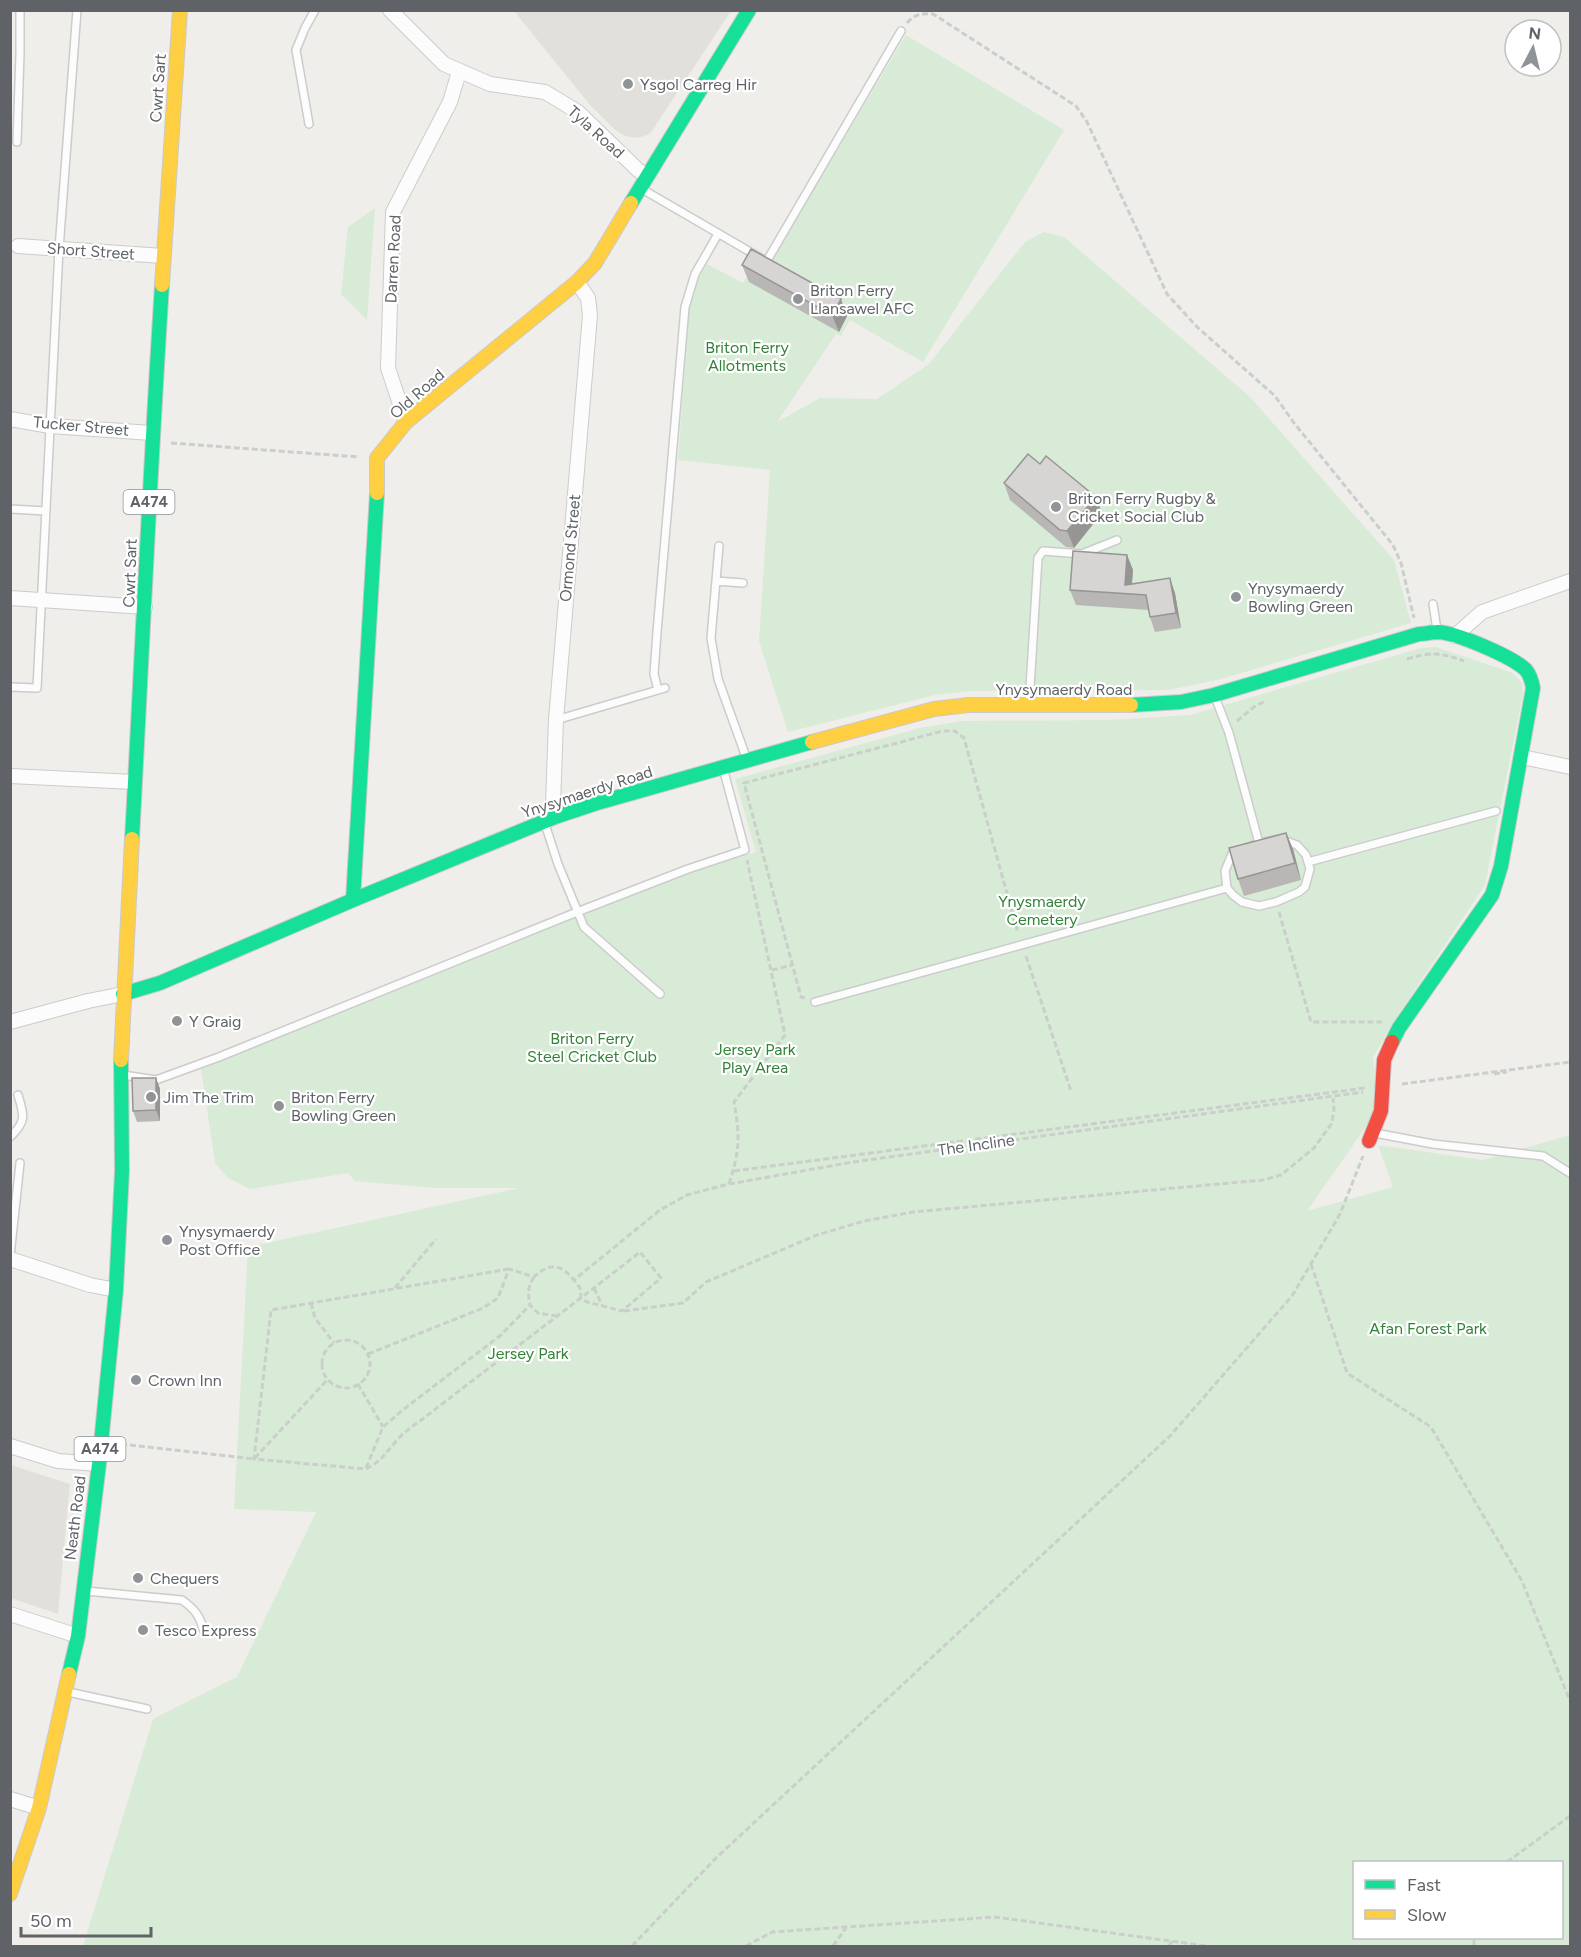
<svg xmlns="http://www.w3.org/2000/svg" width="1581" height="1957" font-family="Figtree,sans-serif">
<rect width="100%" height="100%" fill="#efeeea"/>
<!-- education -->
<path fill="#e2e0da" d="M 514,11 L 731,11 L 650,134 L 638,138 L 625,136 L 614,129 L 590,105 Z
M 11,1465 L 70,1484 L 58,1614 L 11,1598 Z"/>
<!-- green -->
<path fill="#d8ebd6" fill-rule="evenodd" d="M 906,35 L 1064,130 L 923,362 L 850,320 L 841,336 L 836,334 L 777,422 L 820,398 L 877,399 L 929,364 L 1025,242 L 1044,232 L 1064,237 L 1250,397 L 1394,560 L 1411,623 L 1221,679 L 1169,690 L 970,691 L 935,695 L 788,732 L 759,641 L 770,470 L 678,460 L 689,308 L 699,278 L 707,264 L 743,283 L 756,262 L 767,267 Z
M 375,208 L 367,320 L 341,294 L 348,227 Z
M 1436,647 L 1513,673 L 1522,683 L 1523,694 L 1485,885 L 1390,1027 L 1373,1058 L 1376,1078 L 1376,1112 L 1307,1211 L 1393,1187 L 1378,1145 L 1483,1160 L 1570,1135 L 1570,1946 L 83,1946 L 153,1719 L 237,1677 L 316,1512 L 234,1509 L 248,1247 L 519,1188 L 434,1188 L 355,1181 L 348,1173 L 250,1189 L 228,1178 L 215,1163 L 201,1069 L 579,916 L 696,871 L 756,852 L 735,779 L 920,728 L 961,721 L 1111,720 L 1190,715 L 1421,648 ZM 1354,1862 L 1562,1862 L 1562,1938 L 1354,1938 Z"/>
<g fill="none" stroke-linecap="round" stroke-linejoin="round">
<!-- lane casing -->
<g stroke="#cbcccc" stroke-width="10">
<path id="lane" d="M 309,124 L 296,50 L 305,28 L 315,10
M 17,142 L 20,54 L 20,10
M 642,189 L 764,260 L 768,259 L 901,31
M 10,509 L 46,511
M 719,546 L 711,638 L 718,679 L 746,757
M 716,581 L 743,583
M 1433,604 L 1437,630
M 10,687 L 37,688 L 59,249 L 77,10
M 658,690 L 654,674 L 657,632 L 685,307 L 695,274 L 718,234
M 1215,697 L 1229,733 L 1259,843
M 1029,704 L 1038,558 L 1043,551 L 1082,554 L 1117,540
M 556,720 L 665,688
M 545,824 L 558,864 L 584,927 L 660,994
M 1280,839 L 1297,845 L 1306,855 L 1310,869 L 1305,887 L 1299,892 L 1276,902 L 1259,906 L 1242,902 L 1233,895 L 1227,888 L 1225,871 L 1232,854 L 1259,843 Z
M 1308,862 L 1496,811
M 815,1002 L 1227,888
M 123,1075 L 156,1080 L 219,1057 L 577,912 L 688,869 L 745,850 L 723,768
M 1375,1133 L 1433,1144 L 1543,1156 L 1570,1173
M 10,1137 C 27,1121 24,1115 18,1095
M 10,1256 L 20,1163
M 86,1591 L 182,1600 C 193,1608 200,1615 203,1629
M 68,1692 L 147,1709"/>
</g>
<!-- street casing -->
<g stroke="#cbcccc" stroke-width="16">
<path id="street" d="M 390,10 L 444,64 L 490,84 L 545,92 L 578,112 L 638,170 L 647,176
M 18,246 L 163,256
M 10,419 L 50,426 L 152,433
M 406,422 L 388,368 L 393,212 L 450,102 L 459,72
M 10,598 L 145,607
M 1455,636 L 1482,612 L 1570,581
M 1522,757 L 1570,767
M 10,776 L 134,782
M 555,817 L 553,805 L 556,720 L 590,315 L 588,298 L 577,282
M 10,1022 L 88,1001 L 123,994
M 10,1259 L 90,1285 L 116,1290
M 10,1446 L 58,1461 L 99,1464
M 10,1614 L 78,1636
M 10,1799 L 39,1808"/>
</g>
<!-- fast casing -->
<g stroke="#cacacb" stroke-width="16">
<path id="fast" d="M 631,203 L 749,10
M 1131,705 L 1181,702 L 1214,695 L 1419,634 C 1425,634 1432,632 1438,632 C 1457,633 1513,657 1526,670 C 1530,675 1532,682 1533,688 L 1501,866 L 1492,895 L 1399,1028 L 1392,1042
M 132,839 C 142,654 150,470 162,285
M 353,900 L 377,493
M 123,994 L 160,983 L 353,900 L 555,817 L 597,803 L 812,742
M 69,1674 L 78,1636 L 99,1464 L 116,1290 L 122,1171 L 121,1060"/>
</g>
<!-- slow casing -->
<g stroke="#cacacb" stroke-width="16">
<path id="slow" d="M 162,285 L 180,10
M 377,493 L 377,458 L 406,422 L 577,282 L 595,263 L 631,203
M 812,742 L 934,709 L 968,705 L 1131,705
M 121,1060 L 132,839
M 10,1894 L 39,1808 L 69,1674"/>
</g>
<!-- jam casing -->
<g stroke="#cacacb" stroke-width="16">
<path id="jam" d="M 1369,1141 L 1381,1111 L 1384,1060 L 1392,1042"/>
</g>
<!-- path -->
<path stroke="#cacfcc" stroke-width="3" stroke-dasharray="6 3" stroke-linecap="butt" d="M 907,23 C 914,14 923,13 933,14 L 1076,106 L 1087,122 L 1167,294 L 1197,327 L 1275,396 L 1294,423 L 1393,545 L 1401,563 L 1414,618
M 171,443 L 359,457
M 1407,659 C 1433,652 1438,652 1464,661
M 1237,721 L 1254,707 L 1265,701
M 1279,912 L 1311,1022 L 1382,1022
M 1026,956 L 1071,1091
M 772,970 L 793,965
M 805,998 L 801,997 L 744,783 L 943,731 L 955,731 L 964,738 L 1018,933
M 1494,1074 L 1507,1072
M 1402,1084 L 1570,1062
M 734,1171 L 1365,1088
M 729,1184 L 853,1162 L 1363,1092
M 1311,1264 L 1347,1373 L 1431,1427 L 1522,1581 L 1570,1701
M 509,1269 L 271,1310 L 254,1459 L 366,1469 C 381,1462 388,1450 399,1438 C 406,1430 416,1424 424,1418 C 496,1362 569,1308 640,1252 L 661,1278 L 622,1311 L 587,1302 L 581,1298 L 580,1288 L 574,1280
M 534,1277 C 527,1287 528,1294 530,1305 L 538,1313 L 557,1316
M 395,1288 L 436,1239
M 594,1288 L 603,1307
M 311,1303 L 315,1318 L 334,1343
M 624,1311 L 683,1303 L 706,1282 L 817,1235 L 864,1221 L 913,1212 L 1263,1180 L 1281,1175 L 1314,1148 L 1332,1123 L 1334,1109 L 1333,1098
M322 1364a24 24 0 1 1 48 0a24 24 0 1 1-48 0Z
M 368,1354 L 483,1308 L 498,1298 L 509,1269 L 534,1277 C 550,1262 561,1264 574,1280 L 660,1210 L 687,1195 L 729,1184 C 740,1150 740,1137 734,1102 L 785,1035 L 747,860
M 358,1384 L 383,1427
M 121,1444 L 254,1459 L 328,1379
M 366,1468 L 383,1427 L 404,1409 L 501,1335 L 530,1305
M 1507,1862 L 1570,1816
M 632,1946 L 716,1858 L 1170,1436 L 1292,1296 L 1340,1214 L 1363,1156
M 746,1946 L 772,1932 L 995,1917 L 1207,1946
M 833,1946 L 846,1928
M 1168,1946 L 1174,1940
M 1474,1946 L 1474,1938"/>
<!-- lane -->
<use href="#lane" stroke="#fdfcfc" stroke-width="7"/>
<!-- street -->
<use href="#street" stroke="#fdfcfc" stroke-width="14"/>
<!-- fast -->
<use href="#fast" stroke="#16e098" stroke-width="14"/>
<!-- slow -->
<use href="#slow" stroke="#ffcf43" stroke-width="14"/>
<!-- jam -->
<use href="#jam" stroke="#f24e42" stroke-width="14"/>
</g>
<!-- wall -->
<path fill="#b8b7b5" d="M 742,265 L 847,316 L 839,332 L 749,282 Z
M 1004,483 L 1102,513 L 1074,548 L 1066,547 L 1010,500 Z
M 1127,555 L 1133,570 L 1132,584 L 1175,593 L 1181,628 L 1155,632 L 1150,617 L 1149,610 L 1076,605 L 1070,590 Z
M 1286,833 L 1293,849 L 1301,880 L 1244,896 L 1238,879 Z
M 156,1078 L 160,1089 L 160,1121 L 137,1122 L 133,1111 Z"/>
<!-- shaded-wall -->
<path fill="#969594" d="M 841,299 L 847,316 L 839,332 L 832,315 Z
M 1096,497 L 1102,513 L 1074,548 L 1067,531 Z
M 1127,555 L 1133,570 L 1131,594 L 1125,585 Z
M 1170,578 L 1175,593 L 1181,628 L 1176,613 Z
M 1286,833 L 1293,849 L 1301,880 L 1295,863 Z
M 156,1078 L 160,1089 L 160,1121 L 156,1110 Z"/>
<!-- building -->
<path fill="#d6d5d3" stroke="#969594" stroke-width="1.5" d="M 751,249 L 841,299 L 832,315 L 742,265 Z
M 1028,454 L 1040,464 L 1046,456 L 1096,497 L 1067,531 L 1060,530 L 1004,483 Z
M 1073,551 L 1127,555 L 1125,585 L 1170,578 L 1176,613 L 1150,617 L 1146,595 L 1070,590 Z
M 1286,833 L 1295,863 L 1238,879 L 1229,848 Z
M 132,1078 L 156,1078 L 156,1110 L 133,1111 Z"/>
<!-- markers -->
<g fill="#919496" stroke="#fff" stroke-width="2">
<circle cx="628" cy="84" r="6"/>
<circle cx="798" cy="299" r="6"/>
<circle cx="1056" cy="507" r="6"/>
<circle cx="1236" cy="597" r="6"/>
<circle cx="177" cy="1021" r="6"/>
<circle cx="151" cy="1097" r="6"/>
<circle cx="279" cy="1106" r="6"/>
<circle cx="167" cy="1240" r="6"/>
<circle cx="136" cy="1380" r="6"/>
<circle cx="138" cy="1578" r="6"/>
<circle cx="143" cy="1630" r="6"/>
</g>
<g text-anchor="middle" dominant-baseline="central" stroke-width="4.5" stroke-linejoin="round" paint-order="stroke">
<!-- shield labels -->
<g fill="#fff" stroke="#8f9295" stroke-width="1.5">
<rect x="123.5" y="490" width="51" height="24" rx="4.5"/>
<rect x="74.5" y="1437" width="51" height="24" rx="4.5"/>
</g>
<g font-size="15" font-weight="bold" fill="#5f6368">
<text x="149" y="502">A474</text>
<text x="100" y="1449">A474</text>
</g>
<!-- poi labels -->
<g font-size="16" fill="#5f6368" stroke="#fff" text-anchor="start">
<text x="640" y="84">Ysgol Carreg Hir</text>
<text x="810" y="290">Briton Ferry<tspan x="810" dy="18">Llansawel AFC</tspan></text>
<text x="1068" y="498">Briton Ferry Rugby &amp;<tspan x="1068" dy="18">Cricket Social Club</tspan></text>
<text x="1248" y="588">Ynysymaerdy<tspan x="1248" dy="18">Bowling Green</tspan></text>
<text x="189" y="1021">Y Graig</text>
<text x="163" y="1097">Jim The Trim</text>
<text x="291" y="1097">Briton Ferry<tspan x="291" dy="18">Bowling Green</tspan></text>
<text x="179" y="1231">Ynysymaerdy<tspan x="179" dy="18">Post Office</tspan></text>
<text x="148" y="1380">Crown Inn</text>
<text x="150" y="1578">Chequers</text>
<text x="155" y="1630">Tesco Express</text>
</g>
<!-- street labels -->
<g font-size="16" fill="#5f6368" stroke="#fff">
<text transform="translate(158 88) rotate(-86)">Cwrt Sart</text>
<text transform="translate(596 132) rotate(42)">Tyla Road</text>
<text transform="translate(91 251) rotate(4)">Short Street</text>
<text transform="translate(393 259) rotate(-87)">Darren Road</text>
<text transform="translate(417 394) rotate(-41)">Old Road</text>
<text transform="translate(81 426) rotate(5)">Tucker Street</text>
<text transform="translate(570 548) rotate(-85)">Ormond Street</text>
<text transform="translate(130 573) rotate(-88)">Cwrt Sart</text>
<text x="1064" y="689">Ynysymaerdy Road</text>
<text transform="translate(587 792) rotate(-18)">Ynysymaerdy Road</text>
<text transform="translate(976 1145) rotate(-8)">The Incline</text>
<text transform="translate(75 1518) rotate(-83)">Neath Road</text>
</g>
<!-- park labels -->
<g font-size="16" fill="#348238" stroke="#fff">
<text x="747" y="347">Briton Ferry<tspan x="747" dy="18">Allotments</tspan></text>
<text x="1042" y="901">Ynysmaerdy<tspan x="1042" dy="18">Cemetery</tspan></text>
<text x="592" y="1038">Briton Ferry<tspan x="592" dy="18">Steel Cricket Club</tspan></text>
<text x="755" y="1049">Jersey Park<tspan x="755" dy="18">Play Area</tspan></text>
<text x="1428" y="1328">Afan Forest Park</text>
<text x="528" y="1353">Jersey Park</text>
</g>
</g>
<!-- border -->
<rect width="1581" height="1957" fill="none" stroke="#5f6368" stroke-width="24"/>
<!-- legend -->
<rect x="1353" y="1861" width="210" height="78" fill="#ffffff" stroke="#bfc1c3" stroke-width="1.5"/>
<rect x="1365" y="1880" width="30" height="9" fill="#16e098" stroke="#bfc1c3" stroke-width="1.5"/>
<text x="1407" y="1891" font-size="18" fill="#5f6368">Fast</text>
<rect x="1365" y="1910" width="30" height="9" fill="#ffcf43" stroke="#bfc1c3" stroke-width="1.5"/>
<text x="1407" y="1921" font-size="18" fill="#5f6368">Slow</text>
<!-- north arrow -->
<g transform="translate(1533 48) rotate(7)"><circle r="28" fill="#ffffff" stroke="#bfc1c3" stroke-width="1.5"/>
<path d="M0-4.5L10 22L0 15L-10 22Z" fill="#919496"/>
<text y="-9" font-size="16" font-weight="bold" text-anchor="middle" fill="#5f6368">N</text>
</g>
<!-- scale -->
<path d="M21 1927v9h130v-9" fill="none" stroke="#5f6368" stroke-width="3"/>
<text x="30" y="1927" font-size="18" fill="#5f6368" stroke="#ffffff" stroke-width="4.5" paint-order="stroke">50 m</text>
</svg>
